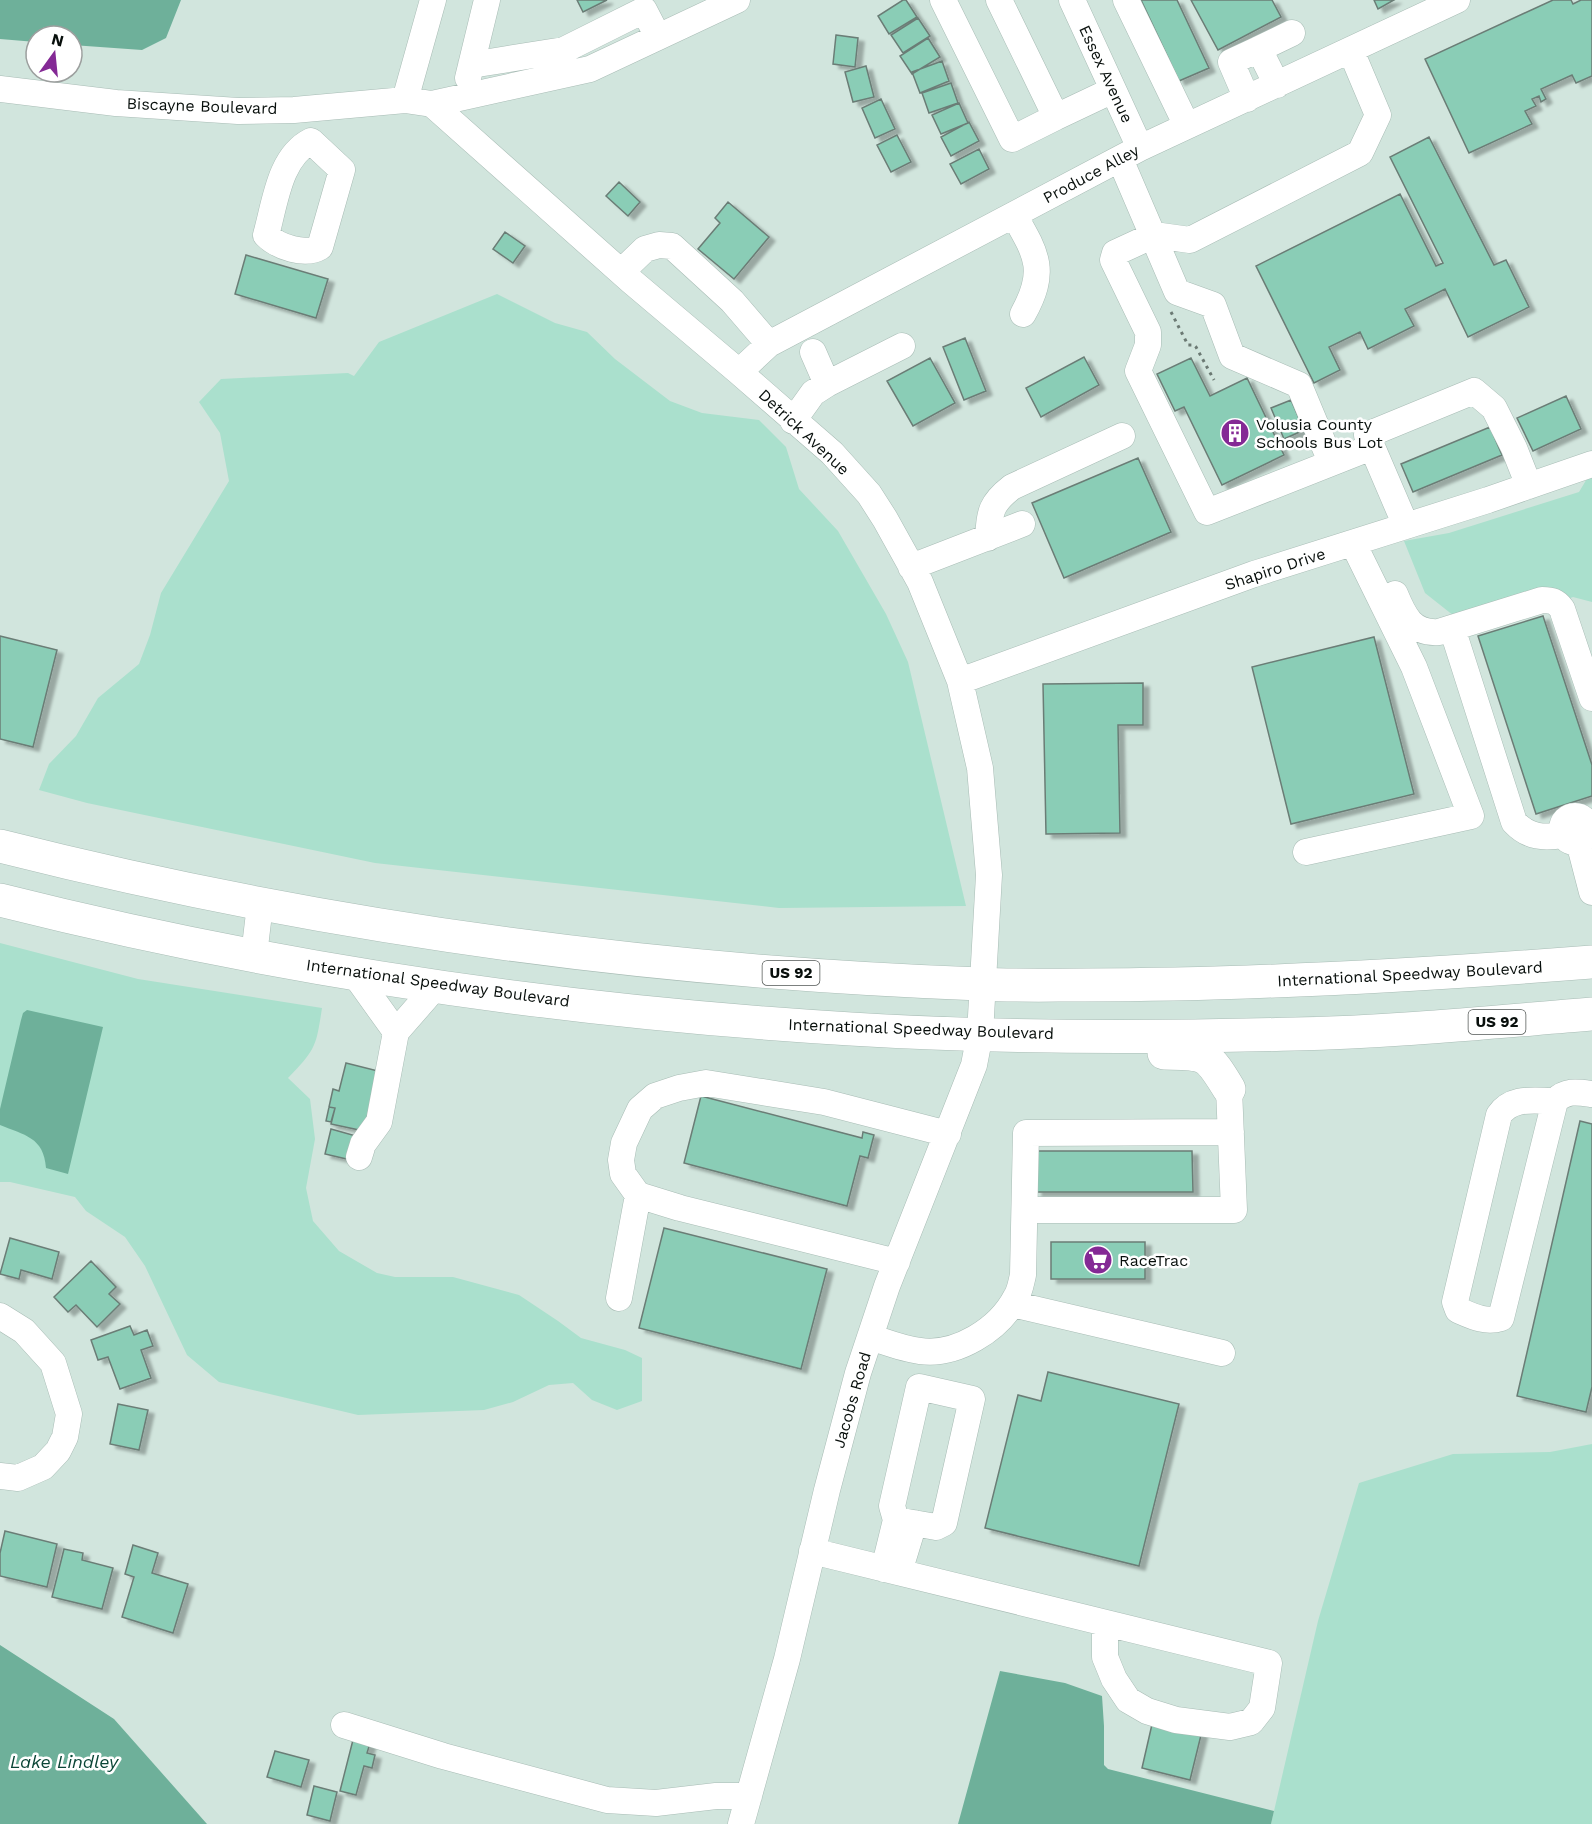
<svg xmlns="http://www.w3.org/2000/svg" width="1592" height="1824" font-family="'Work Sans',sans-serif">
<defs>
<filter id="shadow"><feDropShadow dx="6" dy="4" stdDeviation="1.5" flood-color="#0004"/></filter>
</defs>
<rect width="100%" height="100%" fill="#d1e5dd"/>
<!-- green -->
<path fill="#aae0cd" d="M 497,294 L 555,323 L 587,332 L 615,359 L 670,401 L 702,413 L 759,420 L 786,447 L 799,489 L 838,531 L 886,614 L 908,662 L 966,906 L 779,908 L 375,863 L 87,803 L 39,790 L 49,764 L 76,736 L 98,698 L 139,664 L 150,635 L 161,593 L 229,481 L 220,433 L 199,402 L 221,379 L 348,373 L 354,376 L 379,342 Z
M 1592,476 L 1592,602 L 1573,597 L 1537,611 L 1468,627 L 1425,593 L 1404,541 L 1449,533 L 1579,492 L 1588,477 Z
M 0,943 L 138,979 L 322,1008 C 316,1047 316,1049 288,1078 L 310,1099 L 315,1139 L 306,1188 L 313,1221 L 339,1251 L 377,1273 L 395,1277 L 453,1277 L 519,1295 L 558,1321 L 581,1338 L 625,1350 L 642,1358 L 642,1401 L 617,1410 L 592,1400 L 573,1383 L 549,1385 L 513,1402 L 484,1410 L 358,1415 L 219,1382 L 187,1355 L 145,1266 L 125,1237 L 86,1211 L 75,1197 L 10,1182 L 0,1182 Z
M 1592,1444 L 1592,1824 L 1271,1824 L 1318,1621 L 1359,1483 L 1453,1454 L 1550,1452 Z"/>
<!-- water -->
<path fill="#6eb09a" d="M 0,0 L 181,0 L 166,38 L 142,50 L 72,45 L 72,36 L 36,36 L 36,42 L 0,39 Z
M 27,1010 L 103,1027 L 68,1174 L 46,1168 C 44,1137 24,1135 0,1125 L 0,1109 L 21,1020 L 23,1013 Z
M 0,1645 L 114,1719 L 207,1824 L 0,1824 Z
M 1000,1671 L 1065,1683 L 1102,1696 L 1104,1726 L 1104,1765 L 1108,1769 L 1274,1811 L 1271,1824 L 958,1824 Z"/>
<!-- building -->
<path fill="#8acdb6" stroke="#6b7d76" stroke-width="1.5" filter="url(#shadow)" d="M 577,0 L 607,0 L 583,12 Z
M 903,0 L 906,0 L 917,17 L 889,34 L 878,16 Z
M 1141,0 L 1177,0 L 1209,68 L 1179,81 Z
M 1191,0 L 1272,0 L 1281,17 L 1218,50 Z
M 1374,0 L 1394,0 L 1378,9 Z
M 1553,0 L 1571,0 L 1573,4 L 1581,0 L 1592,0 L 1592,76 L 1576,83 L 1572,75 L 1541,89 L 1546,99 L 1541,102 L 1539,96 L 1532,99 L 1536,106 L 1525,111 L 1532,124 L 1469,153 L 1425,59 Z
M 918,18 L 930,36 L 903,53 L 891,35 Z
M 836,35 L 858,38 L 855,67 L 833,64 Z
M 928,38 L 940,57 L 912,74 L 900,56 Z
M 942,61 L 949,81 L 920,93 L 912,72 Z
M 866,66 L 874,97 L 853,102 L 845,72 Z
M 951,83 L 958,103 L 929,113 L 922,93 Z
M 881,99 L 895,129 L 875,138 L 862,108 Z
M 959,103 L 968,123 L 941,134 L 932,115 Z
M 969,122 L 979,141 L 951,156 L 941,137 Z
M 897,135 L 911,162 L 891,172 L 877,145 Z
M 1429,137 L 1494,265 L 1506,260 L 1529,307 L 1468,337 L 1445,289 L 1405,309 L 1414,326 L 1368,349 L 1360,332 L 1329,347 L 1340,370 L 1314,383 L 1256,266 L 1400,194 L 1436,266 L 1443,263 L 1390,157 Z
M 979,149 L 989,169 L 961,184 L 950,164 Z
M 619,182 L 640,202 L 628,216 L 606,196 Z
M 728,202 L 769,237 L 734,279 L 698,249 L 720,223 L 715,218 Z
M 505,232 L 525,246 L 513,263 L 493,249 Z
M 246,255 L 328,279 L 316,318 L 235,294 Z
M 965,338 L 986,391 L 964,400 L 943,347 Z
M 1084,357 L 1099,385 L 1041,417 L 1026,388 Z
M 930,358 L 955,403 L 913,426 L 887,381 Z
M 1191,358 L 1210,396 L 1247,378 L 1284,455 L 1222,485 L 1184,407 L 1175,411 L 1157,374 Z
M 1566,396 L 1581,429 L 1533,451 L 1517,418 Z
M 1291,400 L 1304,430 L 1284,439 L 1271,408 Z
M 1490,427 L 1502,455 L 1413,492 L 1401,464 Z
M 1138,458 L 1171,532 L 1064,578 L 1032,503 Z
M 1543,616 L 1592,765 L 1592,796 L 1536,814 L 1478,636 Z
M 0,636 L 57,650 L 33,747 L 0,739 Z
M 1374,637 L 1414,794 L 1291,824 L 1252,667 Z
M 1143,683 L 1143,725 L 1118,725 L 1120,833 L 1046,834 L 1043,684 Z
M 346,1063 L 378,1071 L 364,1131 L 331,1124 L 335,1108 L 329,1107 L 333,1089 L 339,1091 Z
M 701,1096 L 862,1138 L 863,1132 L 874,1135 L 868,1158 L 860,1156 L 847,1206 L 684,1163 Z
M 329,1107 L 335,1108 L 331,1122 L 326,1121 Z
M 1580,1121 L 1592,1124 L 1592,1387 L 1586,1412 L 1517,1396 Z
M 331,1129 L 356,1136 L 351,1160 L 325,1154 Z
M 1036,1151 L 1192,1151 L 1193,1192 L 1036,1192 Z
M 664,1228 L 827,1269 L 801,1369 L 639,1328 Z
M 10,1238 L 59,1252 L 52,1279 L 21,1270 L 19,1279 L 0,1274 Z
M 1051,1242 L 1145,1242 L 1145,1279 L 1051,1279 Z
M 91,1261 L 116,1287 L 109,1294 L 120,1304 L 97,1327 L 76,1305 L 68,1312 L 54,1297 Z
M 130,1326 L 134,1335 L 147,1330 L 153,1346 L 141,1350 L 151,1378 L 120,1389 L 108,1357 L 98,1360 L 91,1340 Z
M 1048,1372 L 1179,1404 L 1139,1566 L 985,1528 L 1018,1395 L 1041,1401 Z
M 118,1404 L 148,1410 L 139,1450 L 110,1444 Z
M 5,1531 L 57,1544 L 47,1587 L 0,1576 L 0,1553 Z
M 133,1545 L 158,1553 L 152,1573 L 188,1584 L 173,1633 L 122,1617 L 134,1577 L 125,1574 Z
M 64,1549 L 83,1553 L 82,1560 L 113,1568 L 102,1609 L 52,1597 Z
M 1153,1720 L 1202,1731 L 1190,1780 L 1142,1768 Z
M 354,1736 L 371,1740 L 367,1753 L 375,1755 L 372,1768 L 364,1766 L 356,1795 L 340,1791 Z
M 275,1751 L 309,1760 L 301,1787 L 267,1777 Z
M 314,1786 L 337,1792 L 330,1821 L 307,1815 Z"/>
<g fill="none" stroke-linecap="round" stroke-linejoin="round">
<!-- minor casing -->
<g stroke="#a8bcb5" stroke-width="27">
<path id="minor" d="M 943,0 L 1012,139 L 1056,117
M 999,0 L 1056,117 L 1113,90
M 1072,0 L 1140,148
M 1126,0 L 1187,126
M 1351,51 L 1378,115 L 1360,153 L 1190,240 L 1154,235 L 1115,253 L 1113,260 L 1148,332 L 1148,345 L 1138,371 L 1207,512 L 1372,447
M 471,65 L 564,50 L 644,10 L 658,37
M 468,78 L 487,0
M 1277,85 L 1259,49 L 1292,33
M 0,89 L 116,103 L 238,111 L 294,110 L 405,100 L 432,104 L 590,69 L 737,0
M 1247,99 L 1231,62 L 1259,49
M 405,100 L 433,0
M 432,104 L 630,280 L 739,372 L 832,453 L 869,494 L 885,519 L 920,582 L 960,681 L 980,768 L 989,875 L 980,1034 L 974,1065 L 887,1286 L 858,1373 L 827,1490 L 787,1659 L 741,1824
M 311,141 L 342,170 L 320,247 C 305,256 278,247 266,235 C 275,204 279,157 311,141 Z
M 1120,159 L 1177,292 L 1213,305 L 1232,356 L 1299,385 L 1331,462
M 1014,215 C 1037,255 1047,271 1023,314
M 621,272 L 645,249 L 659,245 L 672,246 L 732,301 L 769,344
M 813,352 L 827,384
M 739,372 L 769,344 L 1140,148 L 1457,0
M 793,421 L 813,393 L 827,384 L 902,346
M 1406,526 L 1367,435 L 1474,391 L 1494,408 L 1514,448 L 1529,486
M 988,538 C 990,512 990,504 1012,487 L 1122,436
M 911,567 L 1022,524
M 1395,594 C 1404,616 1412,634 1439,632 L 1542,600 C 1552,600 1556,601 1562,609 L 1592,698
M 1452,628 L 1514,822 C 1529,838 1544,838 1564,835
M 960,681 L 1254,574 L 1488,500 L 1592,464
M1562 829a13 13 0 1 1 26 0a13 13 0 1 1-26 0Z
M 1579,842 L 1592,892
M 1306,852 L 1471,816 L 1414,667 L 1353,543
M 254,955 L 260,905
M 353,972 L 396,1032 L 437,985
M 1555,1101 C 1534,1101 1512,1096 1499,1115 L 1455,1302 L 1458,1310 C 1472,1316 1485,1323 1501,1318 L 1555,1101 C 1566,1090 1577,1092 1592,1094
M 359,1157 L 363,1144 L 379,1122 L 396,1032
M 1025,1210 L 1234,1210 L 1229,1089
M 897,1262 L 680,1208 L 638,1195 L 623,1174 L 621,1160 L 624,1143 L 640,1109 L 655,1096 L 679,1088 L 706,1083 L 824,1102 L 948,1134
M 619,1298 L 638,1195
M 1012,1304 L 1222,1353
M 0,1316 L 24,1331 L 53,1363 L 69,1414 L 65,1437 L 58,1451 L 43,1467 L 18,1478 L 0,1476
M 870,1337 C 886,1342 903,1349 920,1351 C 956,1356 999,1330 1016,1297 C 1020,1291 1021,1283 1023,1275 L 1026,1133 L 1231,1132
M 812,1551 L 1269,1663 L 1262,1708 L 1251,1722 L 1230,1727 L 1176,1720 L 1147,1711 L 1128,1700 L 1114,1679 L 1105,1657 L 1105,1623
M 884,1569 L 896,1520 L 892,1506 L 919,1387 L 972,1399 L 944,1523 L 936,1527 L 896,1520
M 899,1572 L 914,1523
M 344,1725 L 443,1756 L 607,1800 L 656,1803 L 716,1796 L 749,1796"/>
</g>
<!-- major casing -->
<g stroke="#a8bcb5" stroke-width="34">
<path id="major" d="M 0,846 C 320,927 650,972 980,984 C 1015,986 1050,985 1085,985 C 1254,985 1423,975 1592,962
M 0,900 C 278,970 565,1012 851,1029 C 999,1038 1147,1038 1295,1034 C 1394,1032 1493,1022 1592,1014
M 1164,1053 C 1206,1054 1206,1051 1229,1089"/>
</g>
<!-- path -->
<path stroke="#6b7973" stroke-width="3" stroke-dasharray="3 4.5" stroke-linecap="butt" d="M 1171,312 L 1188,345 L 1194,345 L 1196,347 L 1214,380"/>
<!-- minor -->
<use href="#minor" stroke="#fff" stroke-width="26"/>
<!-- major -->
<use href="#major" stroke="#fff" stroke-width="33"/>
</g>
<!-- icons -->
<defs>
<g id="building-disc" transform="scale(1.5)"><circle r="9.5" fill="#842995" stroke="#fff"/><path d="M-4-6H4V6H1V3H-1V6H-4ZM-2.5-4.3h1.7v1.8h-1.7ZM.8-4.3h1.7v1.8H.8ZM-2.5-1h1.7V.8h-1.7ZM.8-1h1.7V.8H.8Z" fill="#fff"/></g>
<g id="supermarket-disc" transform="scale(1.5)"><circle r="9.5" fill="#842995" stroke="#fff"/><path d="M-6-5.5h2.5l.6 2H6L4.5 2H-2.5L-4.4-4H-6ZM-1.5 3.2a1.3 1.3 0 1 0 .1 0ZM3 3.2a1.3 1.3 0 1 0 .1 0Z" fill="#fff"/></g>
</defs>
<g fill-rule="evenodd">
<use href="#building-disc" x="1235" y="433"/>
<use href="#supermarket-disc" x="1098" y="1260"/>
</g>
<g text-anchor="middle" dominant-baseline="central" stroke-width="5" stroke-linejoin="round" paint-order="stroke">
<!-- shield labels -->
<g fill="#fff" stroke="#525755" stroke-width="1.5">
<rect x="762.5" y="961" width="57" height="24" rx="4.5"/>
<rect x="1468.5" y="1010" width="57" height="24" rx="4.5"/>
</g>
<g font-size="15" font-weight="bold" fill="#080f0c">
<text x="791" y="973">US 92</text>
<text x="1497" y="1022">US 92</text>
</g>
<!-- street labels -->
<g font-size="16" fill="#080f0c" stroke="#fff">
<text transform="translate(1106 74) rotate(65)">Essex Avenue</text>
<text transform="translate(202 106) rotate(2)">Biscayne Boulevard</text>
<text transform="translate(1091 174) rotate(-28)">Produce Alley</text>
<text transform="translate(804 432) rotate(43)">Detrick Avenue</text>
<text transform="translate(1275 569) rotate(-18)">Shapiro Drive</text>
<text transform="translate(1410 974) rotate(-3)">International Speedway Boulevard</text>
<text transform="translate(438 983) rotate(8)">International Speedway Boulevard</text>
<text transform="translate(921 1029) rotate(2)">International Speedway Boulevard</text>
<text transform="translate(852 1400) rotate(-74)">Jacobs Road</text>
</g>
<!-- poi labels -->
<g font-size="16" fill="#080f0c" stroke="#fff" text-anchor="start">
<text x="1256" y="424">Volusia County<tspan x="1256" dy="18">Schools Bus Lot</tspan></text>
<text x="1119" y="1260">RaceTrac</text>
</g>
<!-- water labels -->
<g font-size="18" font-style="italic" fill="#0a4536" stroke="#fff">
<text x="64" y="1761">Lake Lindley</text>
</g>
</g>
<!-- north arrow -->
<g transform="translate(54 54) rotate(15)"><circle r="28" fill="#ffffff" stroke="#9c9f9e" stroke-width="1.5"/>
<path d="M0-4.5L10 22L0 15L-10 22Z" fill="#842995"/>
<text y="-9" font-size="16" font-weight="bold" text-anchor="middle" fill="#080f0c">N</text>
</g>
</svg>
